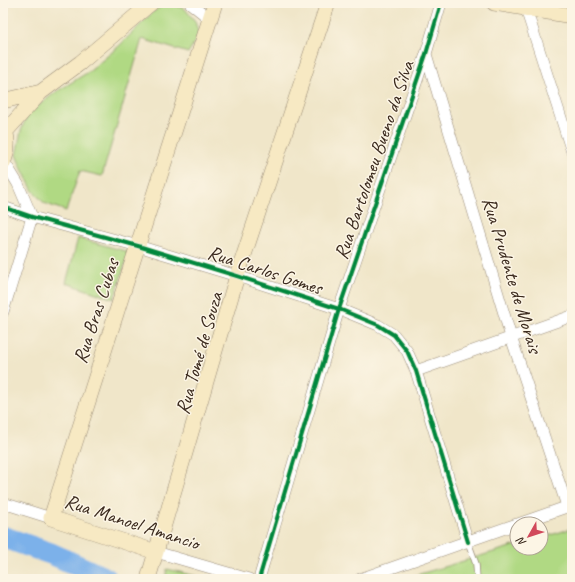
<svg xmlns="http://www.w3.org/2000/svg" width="575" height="582" font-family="Caveat,sans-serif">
<rect width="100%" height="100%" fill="#fcf5e5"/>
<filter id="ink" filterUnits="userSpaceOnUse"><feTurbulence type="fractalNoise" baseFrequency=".025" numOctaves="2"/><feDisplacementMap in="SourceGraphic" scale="8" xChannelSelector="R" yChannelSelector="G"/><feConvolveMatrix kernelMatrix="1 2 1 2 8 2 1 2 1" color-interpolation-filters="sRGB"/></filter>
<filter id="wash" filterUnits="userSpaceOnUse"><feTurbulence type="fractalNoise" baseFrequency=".012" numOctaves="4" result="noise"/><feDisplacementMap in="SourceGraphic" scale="16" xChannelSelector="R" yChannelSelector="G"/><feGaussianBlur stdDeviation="0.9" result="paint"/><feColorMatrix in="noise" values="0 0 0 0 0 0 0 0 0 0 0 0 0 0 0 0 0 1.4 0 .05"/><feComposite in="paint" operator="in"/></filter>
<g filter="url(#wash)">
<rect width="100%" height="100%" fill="#f0e6c9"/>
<!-- green -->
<path fill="#b0d983" stroke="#768250" d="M 172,4 L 185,9 L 195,21 L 199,35 L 188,53 L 142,39 L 102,176 L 80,171 L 66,211 L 44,203 L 33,191 L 22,169 L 16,155 L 21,131 L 25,120 L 29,113 L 56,92 L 90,71 L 119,46 L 152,13 L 160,7 Z
M 78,238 L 129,252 L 114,299 L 66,283 Z
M 570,529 L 572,533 L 572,579 L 403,579 L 517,545 L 517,548 L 541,548 L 541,538 Z
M 167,569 L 208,579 L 165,579 Z"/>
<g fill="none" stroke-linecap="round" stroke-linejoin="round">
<!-- river -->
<path stroke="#7cb1ea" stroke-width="22" d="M 3,537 L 52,554 L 107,579"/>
</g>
</g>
<g filter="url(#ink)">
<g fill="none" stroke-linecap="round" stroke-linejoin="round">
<!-- lane casing -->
<g stroke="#968874" stroke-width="7">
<path id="lane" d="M 468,542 L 476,564 L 477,579"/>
</g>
<!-- street casing -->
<g stroke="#968874" stroke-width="12">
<path id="street" d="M 190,3 L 210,19
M 526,9 L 572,152
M 426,54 L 511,337 L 567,506
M 4,161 L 18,184 L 32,217
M 3,207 L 32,217 L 138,246 L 237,276 L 339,309 L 378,325 L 394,335 L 407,351 L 416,371 L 468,542
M 3,312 L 32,217
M 416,371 L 572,316
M 3,503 L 51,518
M 518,524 L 572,505
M 156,552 L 249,579
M 259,579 L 339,309 L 426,54 L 441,3
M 360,579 L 517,524"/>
</g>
<!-- secondary casing -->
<g stroke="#968874" stroke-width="16">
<path id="secondary" d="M 494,3 L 572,16
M 3,101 L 41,92
M 3,126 C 9,137 8,151 3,163
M 6,131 L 41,92 L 80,63 L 151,3
M 156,552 L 51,518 L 215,3
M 148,579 L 237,276 L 328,3"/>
</g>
<!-- lane -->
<use href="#lane" stroke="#fff" stroke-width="5.5"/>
<!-- street -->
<use href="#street" stroke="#fff" stroke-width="11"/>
<!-- secondary -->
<use href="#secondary" stroke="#f7e9c3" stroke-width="15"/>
<!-- cycleway casing -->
<g stroke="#fcf5e5" stroke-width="6">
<path id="cycleway" d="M 3,207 L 32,217 L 138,246 L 237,276 L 339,309 L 378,325 L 394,335 L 407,351 L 416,371 L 468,542
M 259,579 L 339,309 L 426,54 L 441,3"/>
</g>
<!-- cycleway -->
<use href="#cycleway" stroke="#00873e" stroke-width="4"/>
</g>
</g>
<g text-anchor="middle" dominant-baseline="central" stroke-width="3" stroke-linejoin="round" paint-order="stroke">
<!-- street labels -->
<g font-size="20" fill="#3b2a1e" stroke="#fcf5e5">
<text transform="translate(374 160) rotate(-71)">Rua Bartolomeu Bueno da Silva</text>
<text transform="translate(265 270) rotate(18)">Rua Carlos Gomes</text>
<text transform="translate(512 275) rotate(73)">Rua Prudente de Morais</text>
<text transform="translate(96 311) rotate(-72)">Rua Bras Cubas</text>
<text transform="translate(199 353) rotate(-74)">Rua Tomé de Souza</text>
<text transform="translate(132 522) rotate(18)">Rua Manoel Amancio</text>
</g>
</g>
<!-- margin -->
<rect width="575" height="582" fill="none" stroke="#fcf5e5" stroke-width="16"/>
<!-- north arrow -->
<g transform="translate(529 536) rotate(231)"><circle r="19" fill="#fcf5e5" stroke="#afa495"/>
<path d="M0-3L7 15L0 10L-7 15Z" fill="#d1495b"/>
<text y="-6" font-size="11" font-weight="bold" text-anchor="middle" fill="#3b2a1e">N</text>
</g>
</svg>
